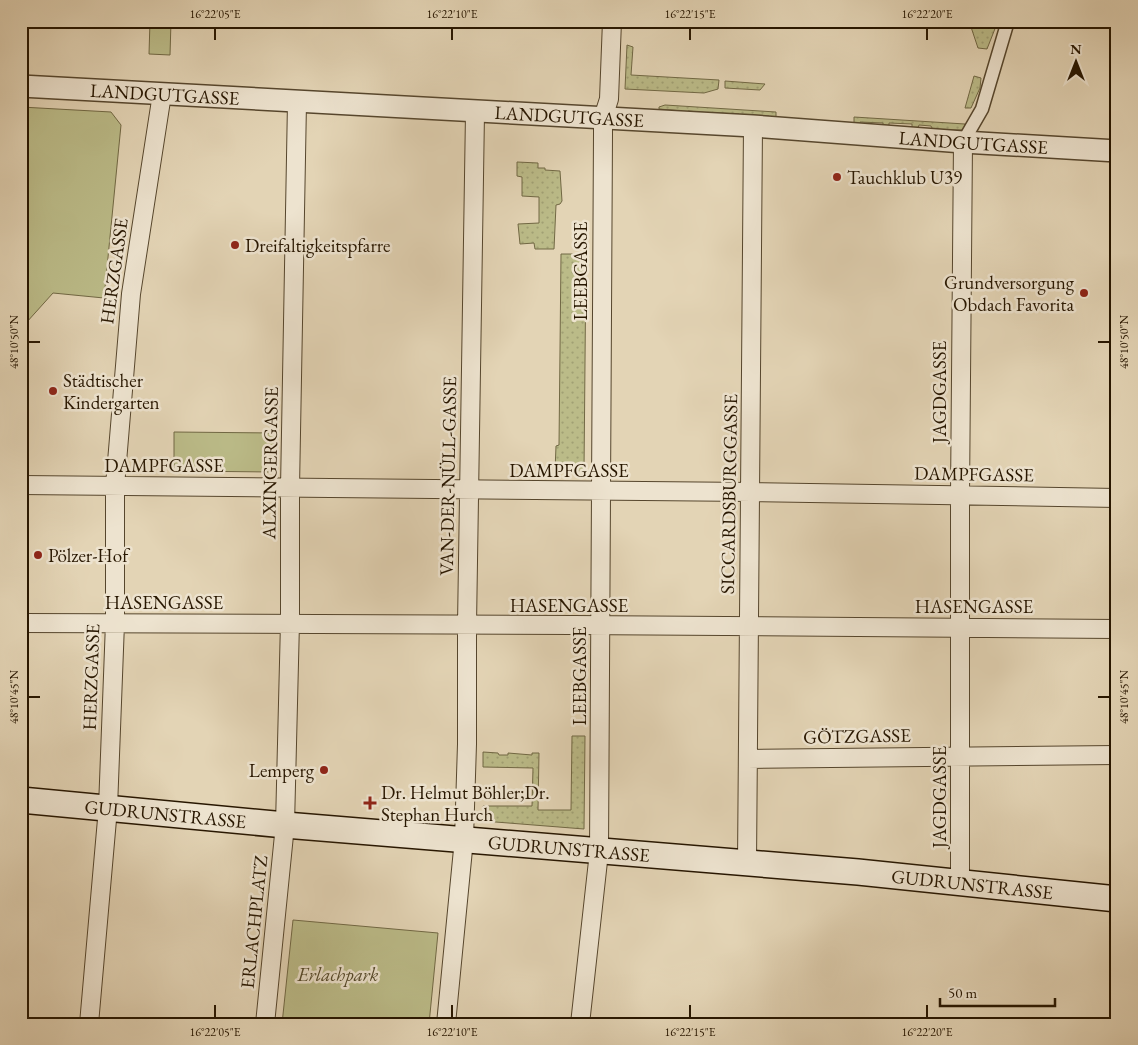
<svg xmlns="http://www.w3.org/2000/svg" width="1138" height="1045" font-family="'EB Garamond',serif">
<defs>
<pattern id="grass-dots" width="8" height="8" patternUnits="userSpaceOnUse" patternTransform="scale(1.25)"><rect width="8" height="8" fill="#bb8"/><path d="M2 2h.1M6 6h.1" fill="none" stroke="#a1a074" stroke-width="1.8" stroke-linecap="round"/></pattern>
</defs>
<rect width="100%" height="100%" fill="#e3d4b5"/>
<filter id="stains"><feTurbulence type="fractalNoise" baseFrequency=".004" numOctaves="4"/><feColorMatrix values="0 0 0 0 .2 0 0 0 0 .09 0 0 0 0 .02 0 0 0 .5 -.17"/></filter>
<radialGradient id="worn" r=".72"><stop offset=".6" stop-color="#630" stop-opacity="0"/><stop offset="1" stop-color="#630" stop-opacity=".3"/></radialGradient>
<!-- grass -->
<path fill="url(#grass-dots)" stroke="#716844" d="M 972,21 L 998,21 L 987,49 L 978,48 L 971,27 Z
M 627,45 L 633,47 L 631,75 L 719,80 L 718,89 L 704,93 L 625,89 Z
M 974,76 L 981,78 L 980,88 L 971,108 L 965,108 Z
M 725,81 L 765,84 L 760,90 L 725,88 Z
M 665,105 L 776,112 L 776,120 L 770,119 L 769,116 L 747,115 L 739,117 L 739,114 L 717,113 L 711,116 L 710,113 L 688,111 L 688,114 L 682,114 L 682,111 L 659,109 L 659,107 Z
M 854,117 L 965,124 L 964,130 L 933,130 L 931,126 L 919,125 L 918,128 L 912,128 L 912,124 L 889,123 L 889,126 L 883,126 L 883,123 L 860,122 L 860,125 L 854,124 Z
M 517,162 L 538,163 L 538,168 L 545,168 L 545,170 L 560,171 L 562,201 L 560,204 L 556,205 L 554,249 L 535,249 L 534,243 L 520,244 L 518,224 L 539,223 L 539,197 L 522,196 L 522,177 L 517,176 Z
M 561,254 L 586,254 L 584,471 L 555,471 L 556,446 L 559,445 Z
M 572,736 L 585,736 L 584,829 L 483,821 L 483,816 L 487,816 L 487,809 L 483,808 L 483,806 L 532,806 L 533,768 L 483,767 L 483,752 L 498,753 L 499,755 L 508,755 L 508,753 L 532,755 L 532,753 L 539,753 L 538,810 L 571,810 Z"/>
<!-- green -->
<path fill="#bb8" stroke="#716844" d="M 150,21 L 171,21 L 170,55 L 149,54 Z
M 21,107 L 111,112 L 121,125 L 104,298 L 53,293 L 26,323 L 21,316 Z
M 174,432 L 274,433 L 273,472 L 174,471 Z
M 293,920 L 438,933 L 429,1024 L 282,1024 Z"/>
<g fill="none" stroke-linecap="round" stroke-linejoin="round">
<!-- pedestrian casing -->
<g stroke="#56462d" stroke-width="15">
<path id="pedestrian" d="M 963,142 L 982,109 L 1008,21"/>
</g>
<!-- minor casing -->
<g stroke="#56462d" stroke-width="20">
<path id="minor" d="M 21,485 L 752,492 L 1117,498
M 21,623 C 386,624 752,625 1117,629
M 748,759 L 1117,755
M 747,863 L 753,126
M 960,882 L 960,495 L 963,142
M 89,1024 L 108,808 L 115,623 L 115,486 L 131,294 L 162,94
M 265,1024 L 285,825 L 290,622 L 290,488 L 297,102
M 446,1024 L 464,839 L 467,744 L 467,625 L 475,113
M 580,1024 L 599,852 L 603,134 L 603,118 L 609,99 L 612,21"/>
</g>
<!-- tertiary casing -->
<g stroke="#56462d" stroke-width="24">
<g id="tertiary">
<path id="s1" d="M 21,86 L 753,126 L 963,142 L 1117,151"/>
</g>
</g>
<!-- secondary casing -->
<g stroke="#271600" stroke-width="28">
<g id="secondary">
<path id="s2" d="M 21,800 L 285,825 L 858,872 L 1117,899"/>
</g>
</g>
<!-- pedestrian -->
<use href="#pedestrian" stroke="#ede3cf" stroke-width="12"/>
<!-- minor -->
<use href="#minor" stroke="#ede3cf" stroke-width="18"/>
<!-- tertiary -->
<use href="#tertiary" stroke="#ede3cf" stroke-width="21"/>
<!-- secondary -->
<use href="#secondary" stroke="#ede3cf" stroke-width="25"/>
</g>
<!-- ticks -->
<path fill="none" stroke="#271600" stroke-width="2" d="M 215,28 L 215,40M 452,28 L 452,40M 690,28 L 690,40M 927,28 L 927,40M 28,342 L 40,342M 1098,342 L 1110,342M 28,697 L 40,697M 1098,697 L 1110,697M 215,1005 L 215,1018M 452,1005 L 452,1018M 690,1005 L 690,1018M 927,1005 L 927,1018"/>
<!-- markers -->
<g fill="#8f2418" stroke="#ede3cf" stroke-width="2">
<circle cx="837" cy="177" r="5"/>
<circle cx="235" cy="245" r="5"/>
<circle cx="1084" cy="293" r="5"/>
<circle cx="53" cy="391" r="5"/>
<circle cx="38" cy="555" r="5"/>
<circle cx="324" cy="770" r="5"/>
<path d="M367.5 795.5h5v5h5v5h-5v5h-5v-5h-5v-5h5z"/>
</g>
<g text-anchor="middle" dominant-baseline="central" stroke-width="5" stroke-linejoin="round" paint-order="stroke">
<!-- street labels -->
<g font-size="19" fill="#271600" stroke="#ede3cf">
<text stroke="none"><textPath href="#s1" startOffset="144">LANDGUTGASSE</textPath></text>
<text stroke="none"><textPath href="#s1" startOffset="549">LANDGUTGASSE</textPath></text>
<text stroke="none"><textPath href="#s1" startOffset="954">LANDGUTGASSE</textPath></text>
<text transform="translate(114 271) rotate(-82)">HERZGASSE</text>
<text transform="translate(580 271) rotate(-90)">LEEBGASSE</text>
<text transform="translate(939 392) rotate(-90)">JAGDGASSE</text>
<text transform="translate(270 463) rotate(-89)">ALXINGERGASSE</text>
<text x="164" y="465">DAMPFGASSE</text>
<text x="569" y="470">DAMPFGASSE</text>
<text transform="translate(974 474) rotate(1)">DAMPFGASSE</text>
<text transform="translate(448 476) rotate(-89)">VAN-DER-NÜLL-GASSE</text>
<text transform="translate(729 494) rotate(-89)">SICCARDSBURGGASSE</text>
<text x="164" y="602">HASENGASSE</text>
<text x="569" y="605">HASENGASSE</text>
<text x="974" y="606">HASENGASSE</text>
<text transform="translate(579 676) rotate(-90)">LEEBGASSE</text>
<text transform="translate(91 677) rotate(-88)">HERZGASSE</text>
<text transform="translate(857 736) rotate(-1)">GÖTZGASSE</text>
<text transform="translate(939 797) rotate(-90)">JAGDGASSE</text>
<text stroke="none"><textPath href="#s2" startOffset="145">GUDRUNSTRASSE</textPath></text>
<text stroke="none"><textPath href="#s2" startOffset="550">GUDRUNSTRASSE</textPath></text>
<text stroke="none"><textPath href="#s2" startOffset="955">GUDRUNSTRASSE</textPath></text>
<text transform="translate(254 922) rotate(-84)">ERLACHPLATZ</text>
</g>
<!-- poi labels -->
<g font-size="19" fill="#271600" stroke="#ede3cf" text-anchor="start">
<text x="847" y="177">Tauchklub U39</text>
<text x="245" y="245">Dreifaltigkeitspfarre</text>
<text x="1074" y="282" text-anchor="end">Grundversorgung<tspan x="1074" dy="22">Obdach Favorita</tspan></text>
<text x="63" y="380">Städtischer<tspan x="63" dy="22">Kindergarten</tspan></text>
<text x="48" y="555">Pölzer-Hof</text>
<text x="314" y="770" text-anchor="end">Lemperg</text>
<text x="381" y="792">Dr. Helmut Böhler;Dr.<tspan x="381" dy="22">Stephan Hurch</tspan></text>
</g>
<!-- park labels -->
<g font-size="19" font-style="italic" fill="#534829" stroke="#ede3cf">
<text x="338" y="974">Erlachpark</text>
</g>
</g>
<!-- margin -->
<rect width="1138" height="1045" fill="none" stroke="#e3d4b5" stroke-width="55"/>
<!-- north arrow -->
<g transform="translate(1076 62)" stroke="#ede3cf" stroke-width="4" paint-order="stroke">
<path d="M0-4L9 19L0 12L-9 19Z" fill="#271600"/>
<text y="-8" font-size="14" font-weight="bold" text-anchor="middle" fill="#271600">N</text>
</g>
<!-- scale -->
<path d="M940 998v8h115v-8" fill="none" stroke="#271600" stroke-width="2.5"/>
<text x="948" y="998" font-size="15" fill="#271600" stroke="#ede3cf" stroke-width="4" paint-order="stroke">50 m</text>
<rect x="28" y="28" width="1082" height="990" fill="none" stroke="#271600" stroke-width="2"/>
<g font-size="12" text-anchor="middle" fill="#271600">
<text x="215" y="18">16°22'05"E</text>
<text x="452" y="18">16°22'10"E</text>
<text x="690" y="18">16°22'15"E</text>
<text x="927" y="18">16°22'20"E</text>
<text transform="translate(14 342) rotate(-90)" y="4">48°10'50"N</text>
<text transform="translate(1124 342) rotate(-90)" y="4">48°10'50"N</text>
<text transform="translate(14 697) rotate(-90)" y="4">48°10'45"N</text>
<text transform="translate(1124 697) rotate(-90)" y="4">48°10'45"N</text>
<text x="215" y="1036">16°22'05"E</text>
<text x="452" y="1036">16°22'10"E</text>
<text x="690" y="1036">16°22'15"E</text>
<text x="927" y="1036">16°22'20"E</text>
</g>
<rect width="100%" height="100%" filter="url(#stains)"/>
<rect width="100%" height="100%" fill="url(#worn)"/>
</svg>
